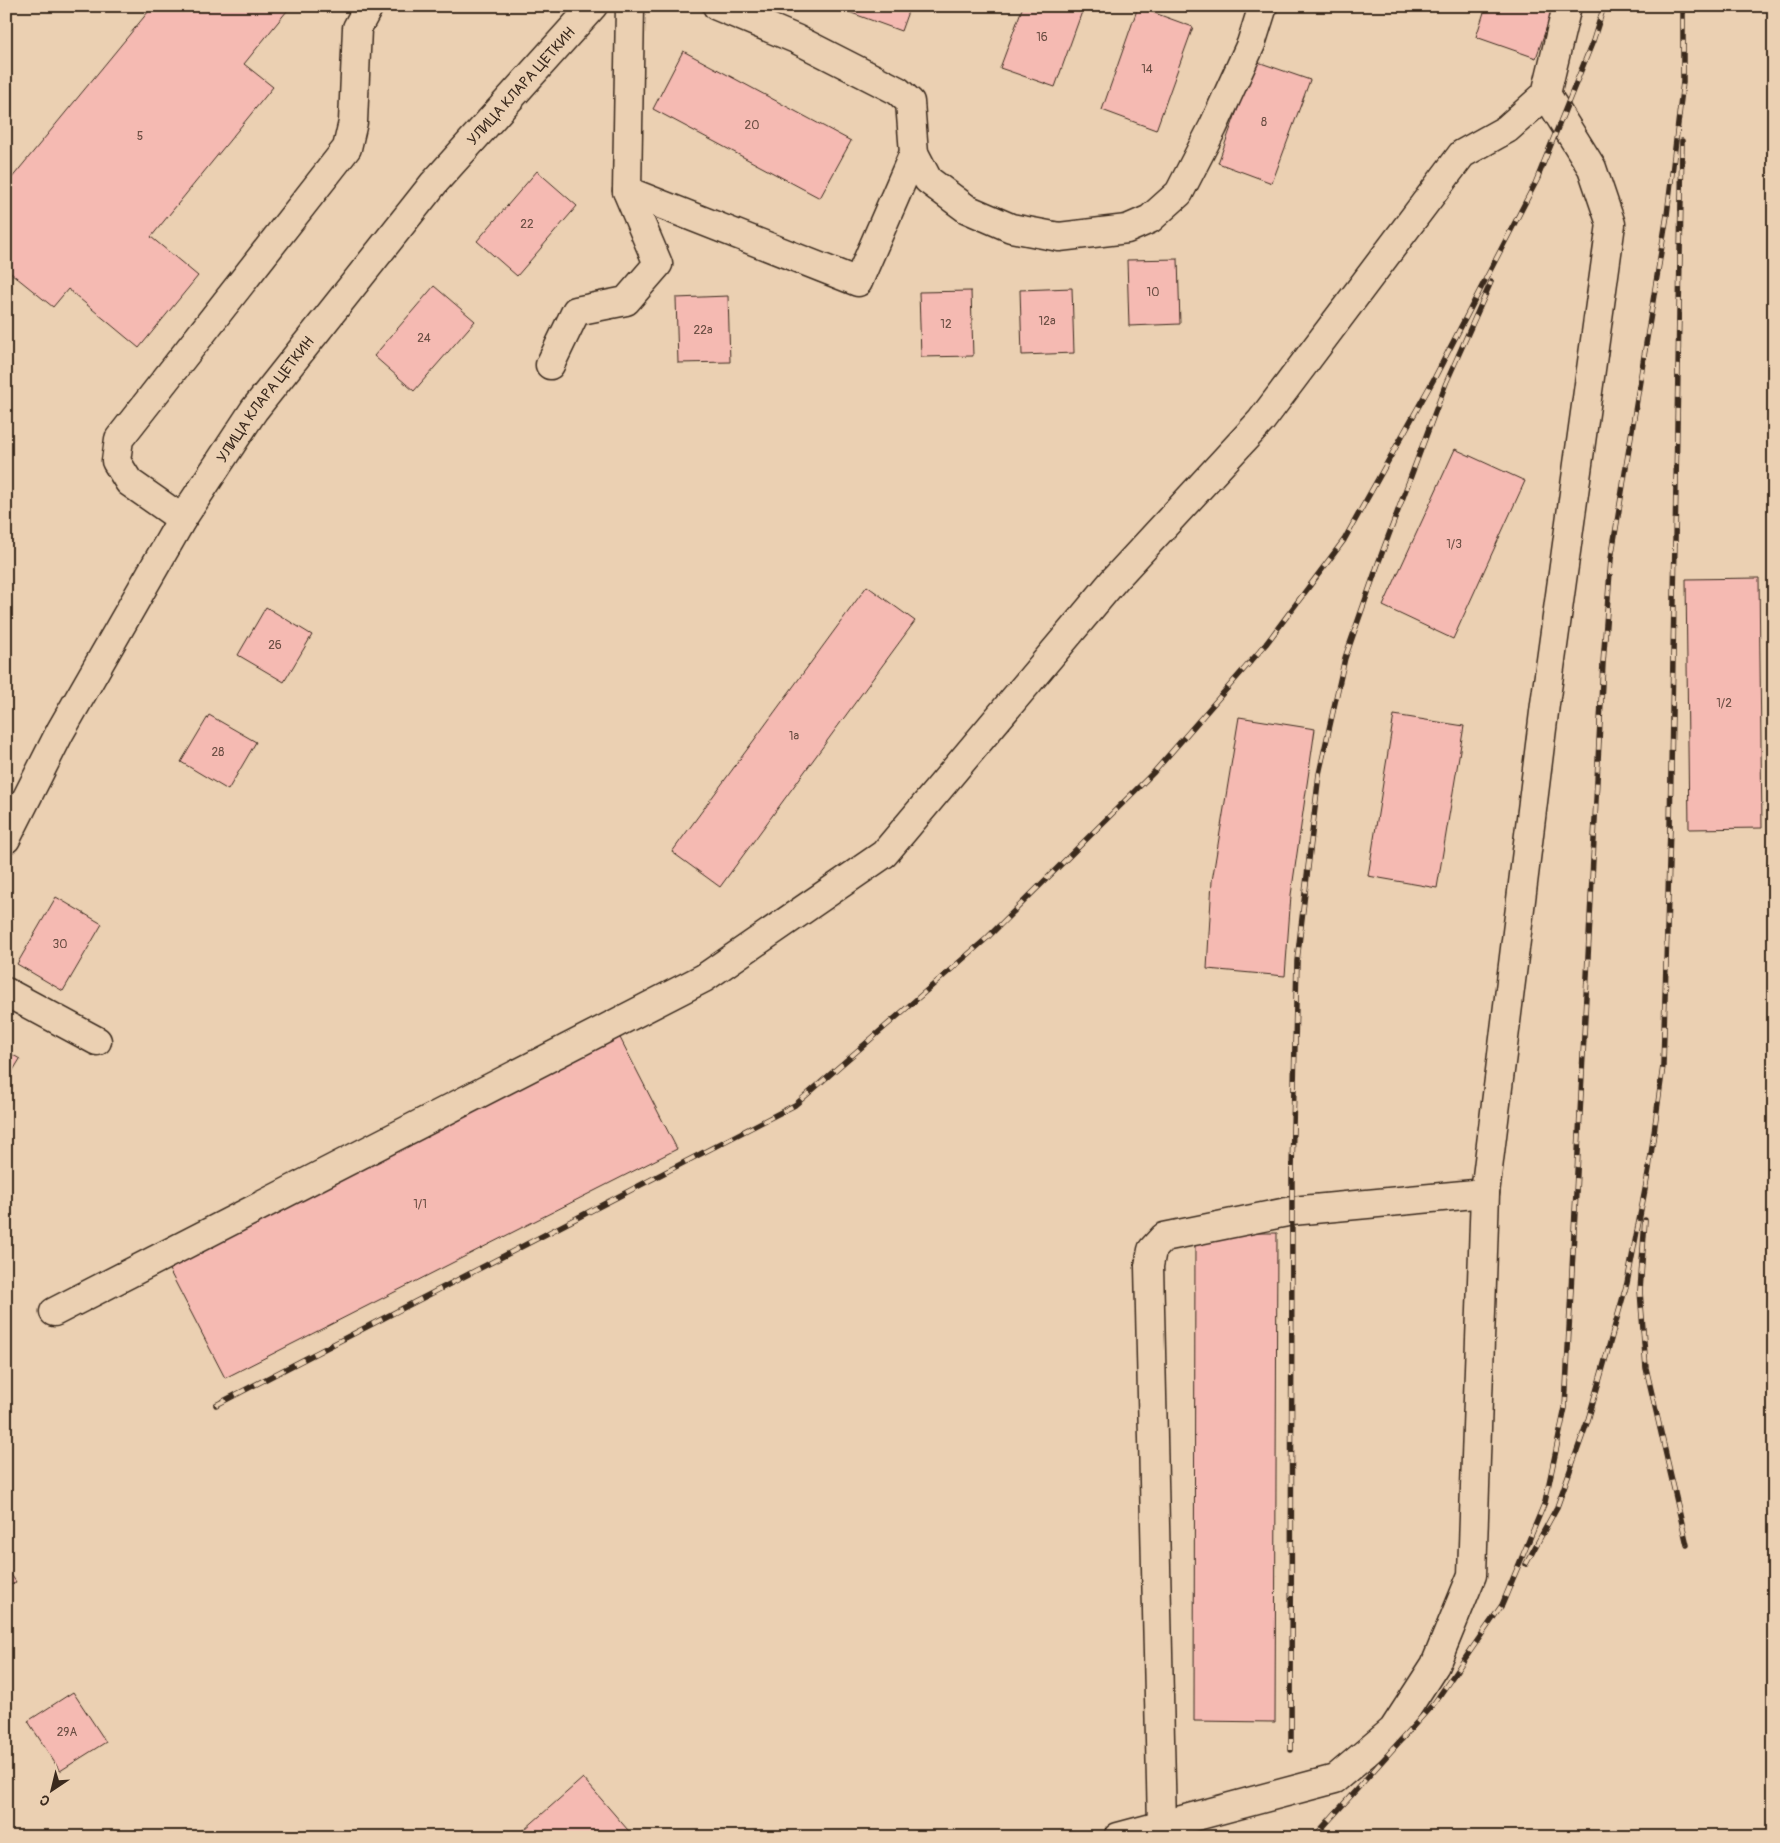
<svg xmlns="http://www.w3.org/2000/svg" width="1780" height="1843" font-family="Pangolin,sans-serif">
<rect width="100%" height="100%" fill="#ebd0b2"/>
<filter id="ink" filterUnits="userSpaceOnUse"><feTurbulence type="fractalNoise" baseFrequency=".02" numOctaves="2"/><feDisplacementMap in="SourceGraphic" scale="10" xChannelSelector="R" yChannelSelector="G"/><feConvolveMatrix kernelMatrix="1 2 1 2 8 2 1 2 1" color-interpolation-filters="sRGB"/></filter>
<g filter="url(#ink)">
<!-- building -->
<path fill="#f5bab2" stroke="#3b2a1e" d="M 153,6 L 291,6 L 244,64 L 273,87 L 151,237 L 198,276 L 139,348 L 68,289 L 53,307 L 6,269 L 6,185 Z
M 848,6 L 910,6 L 901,31 L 846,11 Z
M 1023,6 L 1084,6 L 1055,87 L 1000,68 Z
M 1486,6 L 1554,6 L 1536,58 L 1476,37 Z
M 1138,7 L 1193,27 L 1156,130 L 1102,110 Z
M 683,51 L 851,141 L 820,198 L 653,109 Z
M 1255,61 L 1310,80 L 1272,183 L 1218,163 Z
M 537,171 L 577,206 L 517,276 L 477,241 Z
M 1178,259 L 1180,324 L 1129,326 L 1127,260 Z
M 434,286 L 475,321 L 414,391 L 374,356 Z
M 1072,288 L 1074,353 L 1022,355 L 1020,290 Z
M 971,291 L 973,356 L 921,357 L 919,292 Z
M 728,296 L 730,362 L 678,363 L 676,298 Z
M 1455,449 L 1525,481 L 1453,639 L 1383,606 Z
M 1759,578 L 1762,828 L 1689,829 L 1686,579 Z
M 867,586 L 915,621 L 720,887 L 672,852 Z
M 266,607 L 312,635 L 284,682 L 238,655 Z
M 209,715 L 256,742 L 228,790 L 181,762 Z
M 1394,715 L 1464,726 L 1437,888 L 1368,876 Z
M 1239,717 L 1315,729 L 1291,895 L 1285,976 L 1207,969 L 1212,881 Z
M 56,897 L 102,924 L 63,991 L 17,964 Z
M 616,1030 L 677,1149 L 225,1378 L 164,1260 Z
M 6,1051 L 20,1059 L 6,1082 Z
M 1195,1233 L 1277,1233 L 1275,1722 L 1194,1721 Z
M 6,1567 L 16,1582 L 6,1588 Z
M 73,1692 L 106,1742 L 60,1771 L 28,1721 Z
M 583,1778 L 634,1837 L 516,1837 Z"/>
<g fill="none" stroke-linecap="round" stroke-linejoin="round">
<!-- minor casing -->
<g stroke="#3b2a1e" stroke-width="31">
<g id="minor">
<path d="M 630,6 L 627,191 L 858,282 L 914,153"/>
<path d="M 717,6 L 796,39 L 898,91 L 910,102 L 914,153 L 928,180 L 967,209 L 1011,228 L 1059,237 L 1127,229 L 1150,219 L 1179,193 L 1213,127 L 1251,44 L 1263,6"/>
<path d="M 550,365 L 576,311 L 626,301 L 658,264 L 627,191"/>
<path d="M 182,519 L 129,482 L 116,461 L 119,439 L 347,148 L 353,122 L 357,28 L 369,6"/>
<path id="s1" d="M 6,839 L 60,732 L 182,519 L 254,410 L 434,183 L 593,6"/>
<path d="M 6,992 L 97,1041"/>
<path d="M 54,1312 L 704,978 L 884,854 L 1115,579 L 1261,421 L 1462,154 L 1507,129 L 1546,94 L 1567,6"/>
<path d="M 1162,1825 L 1149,1266 L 1152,1250 L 1164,1237 L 1292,1211 L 1485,1193"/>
<path d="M 1118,1837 L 1335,1779 L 1393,1730 L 1435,1665 L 1472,1575 L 1485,1193 L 1545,704 L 1611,224 L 1592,168 L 1546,94"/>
</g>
</g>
<!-- minor -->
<use href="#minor" stroke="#ebd0b2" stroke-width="28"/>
<!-- rail casing -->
<g stroke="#3b2a1e" stroke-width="5.5">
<path id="rail" d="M 1535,184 L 1593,41 L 1604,6
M 1645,1220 L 1640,1291 L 1646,1368 L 1687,1545
M 216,1405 L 795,1105 L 987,938 L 1154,772 L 1266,644 L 1344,540 L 1435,377 L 1538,178
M 1526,1564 L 1557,1507 L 1588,1420 L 1627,1283 L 1649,1169 L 1663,1066 L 1670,828 L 1682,141
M 1291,1750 L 1292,1171 L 1297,961 L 1319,774 L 1345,658 L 1379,561 L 1446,383 L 1491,282
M 1314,1837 L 1435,1702 L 1502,1605 L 1545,1502 L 1565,1408 L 1603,663 L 1611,559 L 1667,215 L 1683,82 L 1683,6"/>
</g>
<!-- rail -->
<use href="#rail" stroke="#ebd0b2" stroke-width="4" stroke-dasharray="11" stroke-linecap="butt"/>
</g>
</g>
<g text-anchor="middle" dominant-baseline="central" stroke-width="4" stroke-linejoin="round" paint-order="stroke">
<!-- number labels -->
<g font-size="12" fill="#6a4e43">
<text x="1042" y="37">16</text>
<text x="1147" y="69">14</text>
<text x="1264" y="122">8</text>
<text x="752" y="125">20</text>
<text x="140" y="136">5</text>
<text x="527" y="224">22</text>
<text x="1153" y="292">10</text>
<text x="1047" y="321">12а</text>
<text x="946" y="324">12</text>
<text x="703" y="330">22а</text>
<text x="424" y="338">24</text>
<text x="1454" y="544">1/3</text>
<text x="275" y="645">26</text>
<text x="1724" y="703">1/2</text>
<text x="794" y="736">1а</text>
<text x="218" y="752">28</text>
<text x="60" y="944">30</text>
<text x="420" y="1204">1/1</text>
<text x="67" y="1732">29А</text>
</g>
<!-- street labels -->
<g font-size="15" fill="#3b2a1e" stroke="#ebd0b2">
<text stroke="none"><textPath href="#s1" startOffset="916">УЛИЦА КЛАРА ЦЕТКИН</textPath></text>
<text stroke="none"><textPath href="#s1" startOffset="511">УЛИЦА КЛАРА ЦЕТКИН</textPath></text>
</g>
</g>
<!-- margin -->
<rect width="1780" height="1843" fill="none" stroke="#ebd0b2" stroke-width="25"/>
<rect x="12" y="12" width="1755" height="1818" fill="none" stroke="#3b2a1e" stroke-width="2" filter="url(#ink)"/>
<!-- north arrow -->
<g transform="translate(52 1790) rotate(215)" stroke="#ebd0b2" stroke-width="4" paint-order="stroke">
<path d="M0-4L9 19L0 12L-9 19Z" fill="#3b2a1e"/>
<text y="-8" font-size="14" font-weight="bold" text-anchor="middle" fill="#3b2a1e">С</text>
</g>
</svg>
